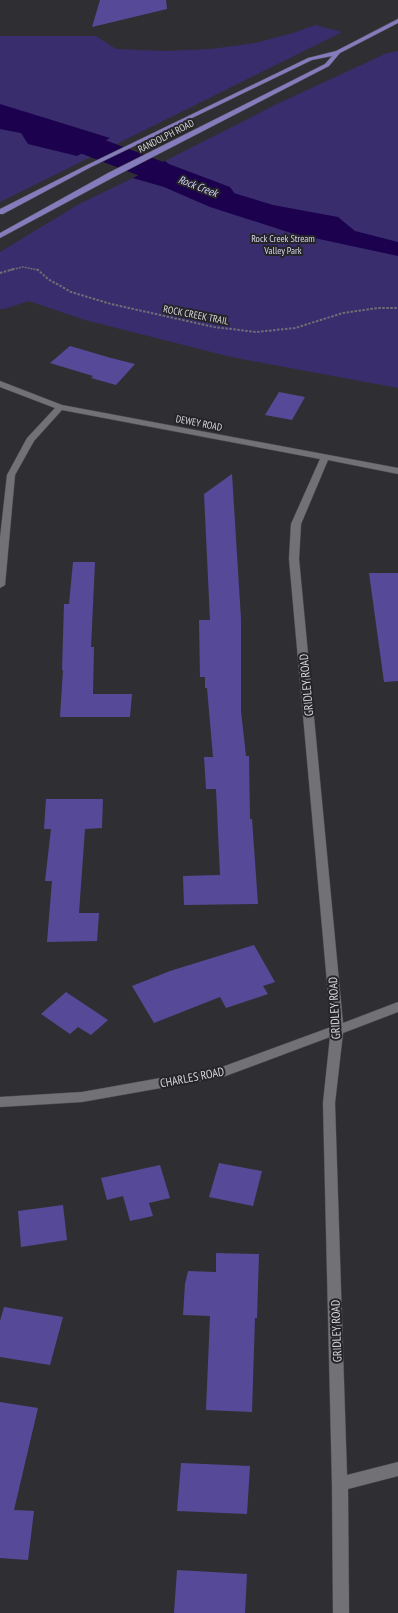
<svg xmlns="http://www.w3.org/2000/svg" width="398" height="1613" font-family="'PT Sans Narrow',sans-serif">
<rect width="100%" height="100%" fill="#2f2f33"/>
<!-- green -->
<path fill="#392d6e" d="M 315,25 L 342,32 L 0,202 L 0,36 L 96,36 L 116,49 L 165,51 L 211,49 L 255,43 L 293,33 Z
M 398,51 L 398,388 L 231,357 L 85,320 L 29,301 L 4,309 L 0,309 L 0,252 L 81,203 L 133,178 L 151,183 L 175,170 L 165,161 L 277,104 L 387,53 Z"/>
<!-- water -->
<path fill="#1c014e" d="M 0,104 L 110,138 L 77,156 L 28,144 L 21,133 L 0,129 Z
M 165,161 L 178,172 L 220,189 L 273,205 L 338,217 L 355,231 L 398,242 L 398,256 L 291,233 L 210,207 L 164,187 L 133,178 Z"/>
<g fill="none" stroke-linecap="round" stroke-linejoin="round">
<!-- river -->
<path fill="#1c014e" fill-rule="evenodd" d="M 0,108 L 57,122 L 230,187 L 235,194 L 230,201 L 218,204 L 206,201 L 35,136 L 0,128 Z"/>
</g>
<!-- building -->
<path fill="#564a98" d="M 100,0 L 166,0 L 167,9 L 92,27 Z
M 70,346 L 111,358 L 135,364 L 116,385 L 91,378 L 93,376 L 50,363 Z
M 279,392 L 305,397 L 292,420 L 265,415 Z
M 232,474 L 241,619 L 241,711 L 246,756 L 249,756 L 250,819 L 252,819 L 258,904 L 184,905 L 183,876 L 220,875 L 216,789 L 206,789 L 204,757 L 213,757 L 207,688 L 205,688 L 205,677 L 200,677 L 199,620 L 210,620 L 204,494 Z
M 73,562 L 95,562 L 91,647 L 94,647 L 93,694 L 132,694 L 130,717 L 60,717 L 63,670 L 62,670 L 64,604 L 69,604 Z
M 369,573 L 398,573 L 398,681 L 384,682 Z
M 46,799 L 103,799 L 102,828 L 85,829 L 79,913 L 99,913 L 97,941 L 47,942 L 52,881 L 45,881 L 51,829 L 44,829 Z
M 254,945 L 275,982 L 263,986 L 268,994 L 226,1008 L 220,997 L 154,1023 L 132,986 L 170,971 Z
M 66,992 L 108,1020 L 91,1035 L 78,1027 L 70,1034 L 41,1014 Z
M 219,1163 L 262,1171 L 253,1206 L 209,1197 Z
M 160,1165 L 170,1198 L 149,1203 L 153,1216 L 130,1221 L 123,1196 L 107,1200 L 101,1178 Z
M 63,1205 L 67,1240 L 21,1247 L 18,1211 Z
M 216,1253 L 259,1254 L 257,1318 L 255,1318 L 252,1412 L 206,1410 L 210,1316 L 183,1315 L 185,1284 L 188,1271 L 216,1272 Z
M 4,1307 L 63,1317 L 50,1365 L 0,1357 L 0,1321 Z
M 0,1402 L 38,1408 L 14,1510 L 34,1511 L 28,1560 L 0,1558 Z
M 181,1463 L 250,1466 L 247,1514 L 177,1511 Z
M 177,1570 L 247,1574 L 245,1613 L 174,1613 Z"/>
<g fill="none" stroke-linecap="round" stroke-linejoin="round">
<!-- minor casing -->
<g stroke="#4c4c4f" stroke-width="1">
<path id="minor" d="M 0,381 L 62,405 L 398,468 L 398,474 L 328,460 L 301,524 L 299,559 L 343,1023 L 398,1002 L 398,1012 L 343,1033 L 335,1103 L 347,1475 L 398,1462 L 398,1476 L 348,1489 L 349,1613 L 333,1613 L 332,1484 L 323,1103 L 330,1037 L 223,1077 L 82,1102 L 0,1107 L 0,1097 L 82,1092 L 222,1067 L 331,1027 L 289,559 L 291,524 L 320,459 L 62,410 L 34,441 L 15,475 L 5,585 L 0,588 L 0,538 L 7,475 L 27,438 L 55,408 L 0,387 Z"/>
</g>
<!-- primary casing -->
<g stroke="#4c4c4f" stroke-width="1">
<path id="primary" d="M 398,19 L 398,23 L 340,53 L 329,66 L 114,177 L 0,238 L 0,233 L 108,173 L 325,64 L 332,56 L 312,60 L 91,167 L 3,214 L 0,214 L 0,209 L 87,165 L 308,58 L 336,51 Z"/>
</g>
<!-- path-far1 -->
<path stroke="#6f6f73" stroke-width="1.5" stroke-dasharray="2 1" stroke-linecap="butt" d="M 10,270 L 23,267 L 38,270"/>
<!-- path -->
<path stroke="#6f6f73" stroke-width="2" stroke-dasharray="2.5 1.5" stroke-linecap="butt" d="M 37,269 L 48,279 L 71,292 L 111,304 L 214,327 L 256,332 L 295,328 L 343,313 L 378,308 L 398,308
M 0,273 L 14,269"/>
<!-- minor -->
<use href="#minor" fill="#717176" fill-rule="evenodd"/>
<!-- primary -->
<use href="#primary" fill="#847cbc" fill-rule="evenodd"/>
</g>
<g text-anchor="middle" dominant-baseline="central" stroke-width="4" stroke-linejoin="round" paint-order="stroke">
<!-- far-street labels -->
<g font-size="10" fill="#d6d6d9" stroke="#252529">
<text transform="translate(166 136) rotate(-27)">RANDOLPH ROAD</text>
<text transform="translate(196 315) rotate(11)">ROCK CREEK TRAIL</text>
<text transform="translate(199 423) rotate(11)">DEWEY ROAD</text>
</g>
<!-- far-park labels -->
<g font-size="10" fill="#d7d6ec" stroke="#252529">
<text x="283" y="238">Rock Creek Stream<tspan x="283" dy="12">Valley Park</tspan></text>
</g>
<!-- far-water labels -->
<g font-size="11" font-style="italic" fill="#d4d1fe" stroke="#252529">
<text transform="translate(198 186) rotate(21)">Rock Creek</text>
</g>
<!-- street labels -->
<g font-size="12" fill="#d6d6d9" stroke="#252529">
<text transform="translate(306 685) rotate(-95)">GRIDLEY ROAD</text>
<text transform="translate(334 1008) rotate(-93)">GRIDLEY ROAD</text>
<text transform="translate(192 1077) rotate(-11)">CHARLES ROAD</text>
<text transform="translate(336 1331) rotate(-92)">GRIDLEY ROAD</text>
</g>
</g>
</svg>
